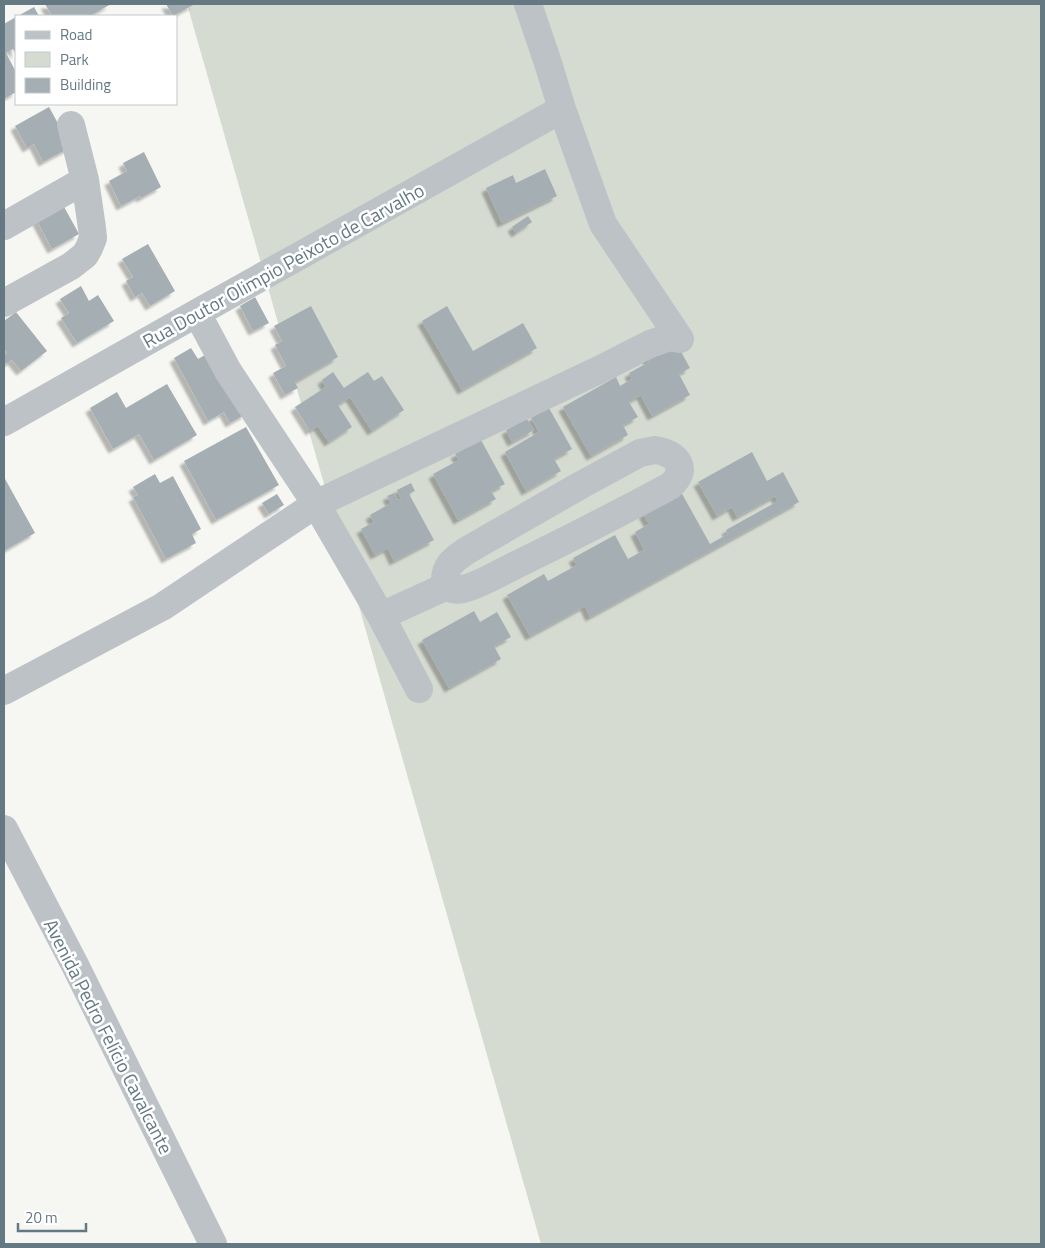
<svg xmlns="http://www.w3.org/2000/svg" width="1045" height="1248" font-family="'Titillium Web',sans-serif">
<defs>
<filter id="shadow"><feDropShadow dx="-4.5" dy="4.5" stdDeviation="1" flood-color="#0004"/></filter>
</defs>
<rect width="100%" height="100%" fill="#f6f6f2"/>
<!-- green -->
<path fill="#d6dbd2" d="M 187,4 L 1041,4 L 1041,1244 L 541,1244 Z"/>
<!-- building -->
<path fill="#a5afb3" filter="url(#shadow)" d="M 45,4 L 111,4 L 90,16 L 52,16 Z
M 166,4 L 195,4 L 173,16 Z
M 34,7 L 39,16 L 18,16 Z
M 16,17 L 16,55 L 13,49 L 6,53 L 16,72 L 16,92 L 4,99 L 4,24 Z
M 49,107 L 71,147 L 43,162 L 34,144 L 27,148 L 15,126 Z
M 144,152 L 161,187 L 141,198 L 140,196 L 121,206 L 109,181 L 127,171 L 123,163 Z
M 545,169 L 557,196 L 502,223 L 486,188 L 513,175 L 516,183 Z
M 63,205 L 79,234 L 52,249 L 36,219 Z
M 528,216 L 532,222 L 516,233 L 512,227 Z
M 148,244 L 175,291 L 150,306 L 142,293 L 135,297 L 126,281 L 133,277 L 122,259 Z
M 81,286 L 89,301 L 98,295 L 114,321 L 77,343 L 61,318 L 69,313 L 60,299 Z
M 255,297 L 269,323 L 253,331 L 240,306 Z
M 311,306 L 338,357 L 295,382 L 298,388 L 285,395 L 273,373 L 286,366 L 275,345 L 282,341 L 274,326 Z
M 447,306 L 473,351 L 523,323 L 537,348 L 462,390 L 422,321 Z
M 16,312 L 47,351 L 21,371 L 12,360 L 6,364 L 4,360 L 4,355 L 7,353 L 4,349 L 4,321 Z
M 674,339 L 690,368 L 679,374 L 690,395 L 652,416 L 641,395 L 629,402 L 638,417 L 623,425 L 628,435 L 591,456 L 563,407 L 616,377 L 620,386 L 632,379 L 629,373 L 649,362 L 645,355 Z
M 191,348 L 198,359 L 212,351 L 246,414 L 230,423 L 224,412 L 208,421 L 174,358 Z
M 333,372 L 344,388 L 368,372 L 374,381 L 382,376 L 404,410 L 372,431 L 350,397 L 338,405 L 352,427 L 329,442 L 318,426 L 310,431 L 295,407 L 326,387 L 322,380 Z
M 167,384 L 197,435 L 154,460 L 139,434 L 113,449 L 90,408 L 117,392 L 126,408 Z
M 549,408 L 572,449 L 554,459 L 561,471 L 526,491 L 505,452 L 539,432 L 531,418 Z
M 527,419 L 534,430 L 512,442 L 506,430 Z
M 246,427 L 279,485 L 216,520 L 184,461 Z
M 481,440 L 505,484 L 491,491 L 496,499 L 458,520 L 433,474 L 459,460 L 455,454 Z
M 752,452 L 767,481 L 783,472 L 799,502 L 590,617 L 585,606 L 530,636 L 507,595 L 544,574 L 548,581 L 577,565 L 573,558 L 615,535 L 628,559 L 644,550 L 635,532 L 649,524 L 643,513 L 681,492 L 710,544 L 728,534 L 726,530 L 778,501 L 775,496 L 737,517 L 732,507 L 717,516 L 698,482 Z
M 155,474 L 160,483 L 173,476 L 201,529 L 192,534 L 196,543 L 166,559 L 133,497 L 138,495 L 133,487 Z
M 4,477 L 35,533 L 4,551 Z
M 411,483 L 415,491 L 409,494 L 434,540 L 394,561 L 388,548 L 375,555 L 361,529 L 374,522 L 370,515 L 391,503 L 387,496 L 394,493 L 398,500 L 401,499 L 397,490 Z
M 277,494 L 284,505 L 269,514 L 262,503 Z
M 474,611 L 480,622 L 497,612 L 511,637 L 494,646 L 501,659 L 449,688 L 422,640 Z"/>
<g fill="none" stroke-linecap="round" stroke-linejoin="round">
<!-- minor -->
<path stroke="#bcc2c5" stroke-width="28" d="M 528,4 L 548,63 L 562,109 L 603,224 L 680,339
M 4,226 L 85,180
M 4,303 L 71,266 L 85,255 L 89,248 L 93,238 L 92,228 L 85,180 L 71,125
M 197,313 L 228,371 L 316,504 L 381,616 L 419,689
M 4,422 L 197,313 L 562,109
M 655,450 C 677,453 690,469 670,486 C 620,513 569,539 518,564 C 503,571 479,586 463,589 C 443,594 441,576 451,563 C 456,558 460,555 466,551 L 581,485 L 640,453 Z
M 381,616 L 447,586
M 4,691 L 162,607 L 316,504 L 601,369 L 650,344 L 670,337 L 680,339
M 4,829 L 75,965 L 213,1244"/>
</g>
<g text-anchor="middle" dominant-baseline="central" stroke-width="5" stroke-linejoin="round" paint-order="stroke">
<!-- street labels -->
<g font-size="19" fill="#657983" stroke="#fff">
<text transform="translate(283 265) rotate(-29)">Rua Doutor Olimpio Peixoto de Carvalho</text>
<text transform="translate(109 1036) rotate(63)">Avenida Pedro Felício Cavalcante</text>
</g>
</g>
<!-- border -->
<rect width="1045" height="1248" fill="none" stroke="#657983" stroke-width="10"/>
<!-- legend -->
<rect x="15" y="15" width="162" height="90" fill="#ffffff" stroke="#c1c9cd"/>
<rect x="25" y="31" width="25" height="8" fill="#bcc2c5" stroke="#c1c9cd"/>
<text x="60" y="40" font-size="15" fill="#657983">Road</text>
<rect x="25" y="52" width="25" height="15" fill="#d6dbd2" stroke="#c1c9cd"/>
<text x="60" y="65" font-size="15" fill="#657983">Park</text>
<rect x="25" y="78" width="25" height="15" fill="#a5afb3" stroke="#c1c9cd"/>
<text x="60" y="90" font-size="15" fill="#657983">Building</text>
<!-- scale -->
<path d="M18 1223v8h68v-8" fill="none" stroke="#657983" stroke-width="2.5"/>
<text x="25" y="1223" font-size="15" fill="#657983" stroke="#ffffff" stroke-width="4" paint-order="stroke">20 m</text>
</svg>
